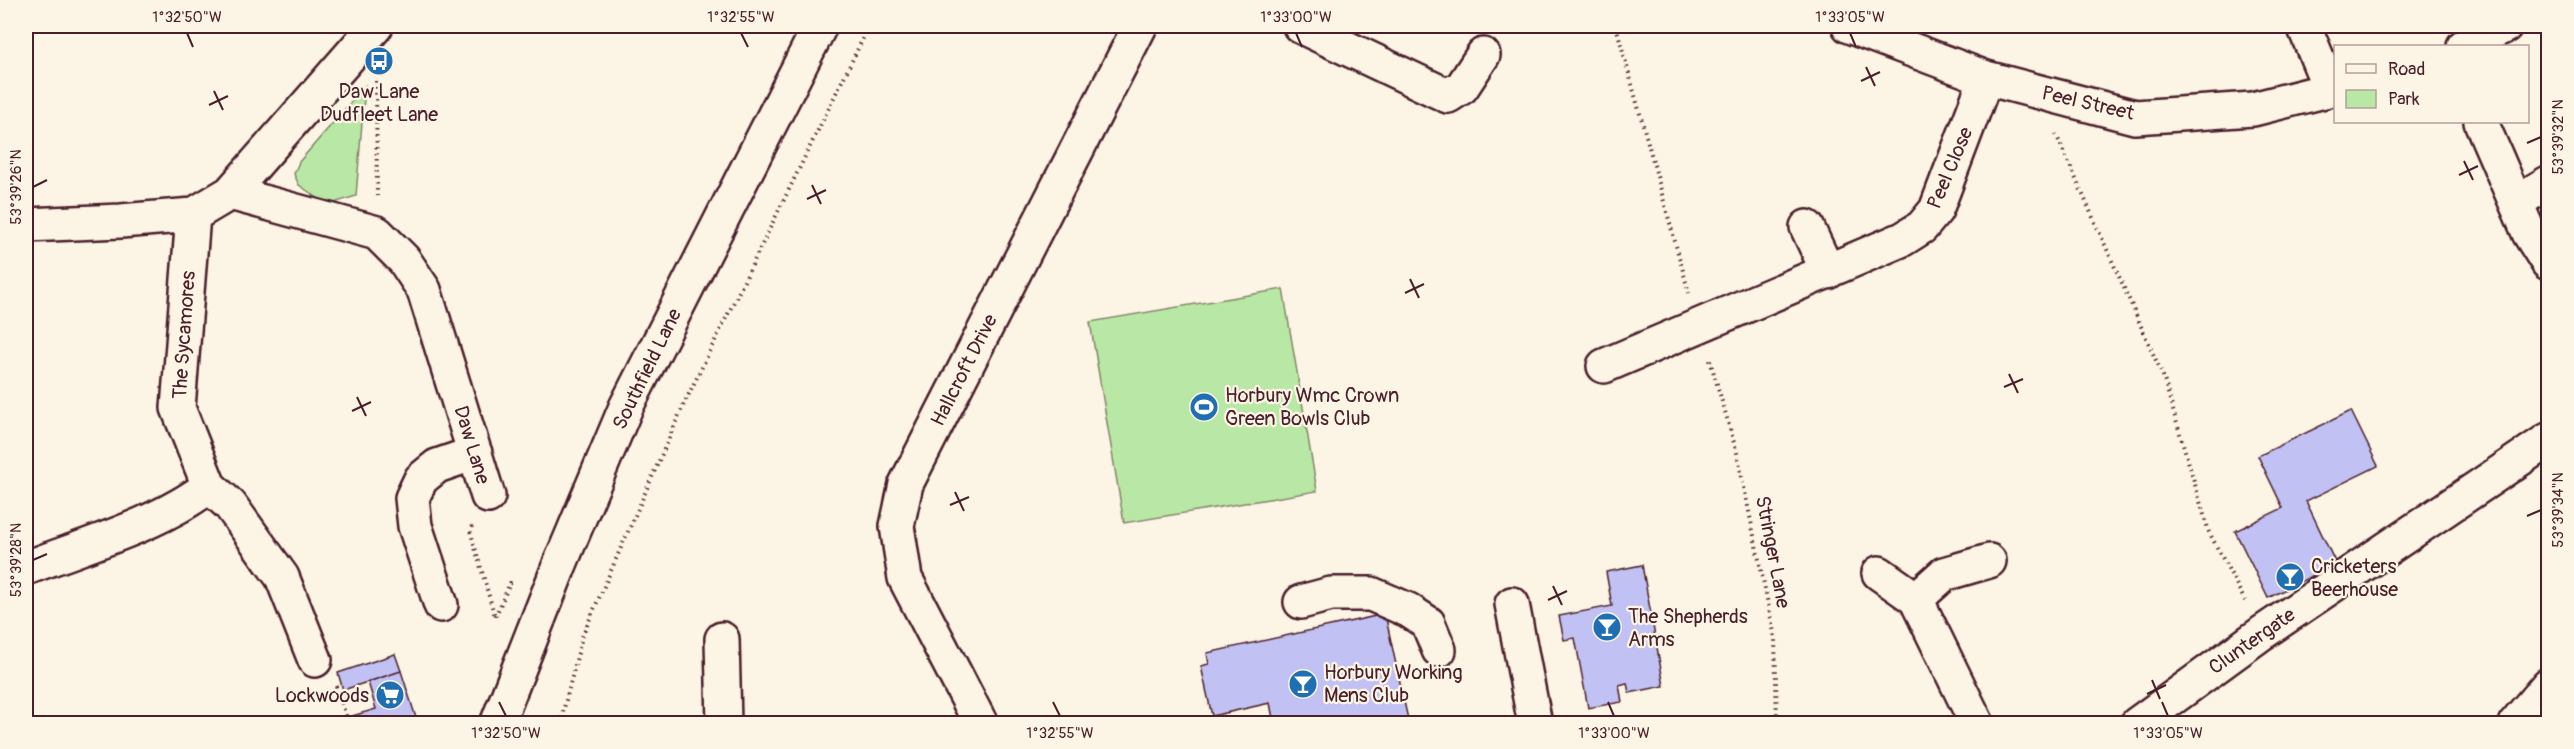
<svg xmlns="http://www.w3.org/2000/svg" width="2574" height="749" font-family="Pangolin,sans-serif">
<rect width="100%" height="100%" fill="#fcf5e5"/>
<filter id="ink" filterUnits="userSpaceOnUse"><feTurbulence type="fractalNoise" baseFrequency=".0167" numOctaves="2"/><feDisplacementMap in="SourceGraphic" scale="12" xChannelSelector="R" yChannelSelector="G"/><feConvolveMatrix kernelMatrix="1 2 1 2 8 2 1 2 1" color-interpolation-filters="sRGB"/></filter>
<g filter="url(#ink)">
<!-- green -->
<path fill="#b9e8a6" stroke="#828468" stroke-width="1.5" d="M 365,86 L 356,196 L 328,205 L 299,185 L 294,174 L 299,162 Z
M 1283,289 L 1317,491 L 1124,523 L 1090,322 Z"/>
<!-- building -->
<path fill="#c1c1f3" stroke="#4a1f2b" stroke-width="1.5" d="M 2351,411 L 2378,466 L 2306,501 L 2336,564 L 2268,598 L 2235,531 L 2283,508 L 2258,456 Z
M 1642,565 L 1664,686 L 1629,693 L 1627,683 L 1619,685 L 1622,702 L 1588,708 L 1575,638 L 1564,640 L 1559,616 L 1612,606 L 1606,572 Z
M 1385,614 L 1409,724 L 1274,724 L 1270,703 L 1212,716 L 1201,666 L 1209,664 L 1207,653 Z
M 395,654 L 401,671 L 343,690 L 338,673 Z
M 401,671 L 418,724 L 355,724 L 352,716 L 376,709 L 368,682 Z"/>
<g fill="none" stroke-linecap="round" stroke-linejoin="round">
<!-- minor casing -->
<g stroke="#4a1f2b" stroke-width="38">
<path id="minor" d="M 1300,26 L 1448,96 L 1462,87 L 1483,55
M 1849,26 L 1986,78 L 2135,117 L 2253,109 L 2336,88
M 2304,26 L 2330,89
M 2464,46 L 2505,26
M 2481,122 L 2529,233 L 2548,263
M 230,193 L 377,233 L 404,260 L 424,290 L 488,496
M 2516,202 L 2548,183
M 26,225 L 121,221 L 193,215 L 230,193 L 376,26
M 1807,227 L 1828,272
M 1604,366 L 1903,239 L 1922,227 L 1936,210 L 1986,78
M 209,486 L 230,505 L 282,577 L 315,660
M 26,568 C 83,546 161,524 209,486 L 178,408 L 193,215
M 1879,573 L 1916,599
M 1301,602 L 1331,594 L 1371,594 L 1408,610 L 1428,623 L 1439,650
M 1512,604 L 1535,724
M 441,605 L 415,526 L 412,498 L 421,479 L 437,466 L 475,453
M 722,639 L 724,724
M 981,724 L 905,578 L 897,526 L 906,484 L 1140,26
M 1977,724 L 1916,599 L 1944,574 L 1989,561
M 2137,724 L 2262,633 L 2548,440"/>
</g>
<!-- major casing -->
<g stroke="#4a1f2b" stroke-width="38">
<path id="major" d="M 2515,724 L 2548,685"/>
</g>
<!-- highway casing -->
<g stroke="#4a1f2b" stroke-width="38">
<path id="highway" d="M 497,724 L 560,564 L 626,407 L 820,26"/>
</g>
<!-- path -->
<path stroke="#4a1f2b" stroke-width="4" stroke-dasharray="1.5 4.5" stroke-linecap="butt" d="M 1616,26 L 1689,293
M 376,81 L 377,196
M 2056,134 L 2163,376 L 2209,532 L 2245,601
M 1710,360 L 1737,453 L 1775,638 L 1777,724
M 472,526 L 470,530 L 495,617 L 510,583 L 514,584
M 336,686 L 349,724
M 560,724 L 582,637 L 683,406 L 869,26"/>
<!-- minor -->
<use href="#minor" stroke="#fcf5e5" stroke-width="33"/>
<!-- major -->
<use href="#major" stroke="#fcf5e5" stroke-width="33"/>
<!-- highway -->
<use href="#highway" stroke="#fcf5e5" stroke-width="33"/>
</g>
</g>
<!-- ticks -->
<path fill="none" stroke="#4a1f2b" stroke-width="2" d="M 187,33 L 193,47M 741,33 L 748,47M 1296,33 L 1302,47M 1850,33 L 1856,47M 1866,67 L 1875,86M 1861,81 L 1880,72M 214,91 L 223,110M 209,105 L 228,96M 2527,143 L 2541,137M 2464,161 L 2473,180M 2459,175 L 2478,166M 812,185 L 821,204M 33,187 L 47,180M 807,199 L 826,190M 1410,279 L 1419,298M 1405,293 L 1424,284M 2009,374 L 2018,393M 2004,387 L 2023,379M 357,397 L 366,416M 352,411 L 371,402M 955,492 L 964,511M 950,505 L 969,497M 2527,516 L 2541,510M 33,560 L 47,554M 1553,586 L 1562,605M 1548,600 L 1567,591M 2152,680 L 2160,699M 2147,694 L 2166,685M 499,702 L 506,716M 1053,702 L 1060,716M 1608,702 L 1614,716M 2162,702 L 2168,716"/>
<!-- icons -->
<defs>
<g id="bus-disc" transform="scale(1.5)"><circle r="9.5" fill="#1f6fb2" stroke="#fcf5e5"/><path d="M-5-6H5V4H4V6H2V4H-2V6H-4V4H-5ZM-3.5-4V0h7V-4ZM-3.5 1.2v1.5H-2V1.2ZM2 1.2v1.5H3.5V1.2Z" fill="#fff"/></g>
<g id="stadium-disc" transform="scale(1.5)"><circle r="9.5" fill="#1f6fb2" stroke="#fcf5e5"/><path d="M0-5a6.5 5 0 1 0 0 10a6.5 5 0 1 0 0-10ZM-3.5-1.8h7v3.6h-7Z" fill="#fff"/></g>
<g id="bar-disc" transform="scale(1.5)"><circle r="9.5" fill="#1f6fb2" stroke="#fcf5e5"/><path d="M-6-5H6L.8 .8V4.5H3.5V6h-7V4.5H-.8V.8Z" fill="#fff"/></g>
<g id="supermarket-disc" transform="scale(1.5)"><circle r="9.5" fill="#1f6fb2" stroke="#fcf5e5"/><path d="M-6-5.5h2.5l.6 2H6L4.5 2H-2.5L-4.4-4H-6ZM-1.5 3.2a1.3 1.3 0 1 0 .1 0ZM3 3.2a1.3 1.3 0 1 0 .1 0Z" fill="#fff"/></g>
</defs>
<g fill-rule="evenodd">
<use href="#bus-disc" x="379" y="61"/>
<use href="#stadium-disc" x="1204" y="407"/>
<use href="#bar-disc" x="2290" y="577"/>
<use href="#bar-disc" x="1607" y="627"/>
<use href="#bar-disc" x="1303" y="684"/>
<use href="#supermarket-disc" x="390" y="695"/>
</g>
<g text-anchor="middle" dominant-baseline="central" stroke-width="4.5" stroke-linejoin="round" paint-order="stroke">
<!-- poi labels -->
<g font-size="20" fill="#4a1f2b" stroke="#fcf5e5" text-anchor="start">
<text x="379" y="91" text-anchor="middle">Daw Lane<tspan x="379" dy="23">Dudfleet Lane</tspan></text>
<text x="1225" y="395">Horbury Wmc Crown<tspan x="1225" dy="23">Green Bowls Club</tspan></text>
<text x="2311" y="566">Cricketers<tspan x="2311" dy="23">Beerhouse</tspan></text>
<text x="1628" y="616">The Shepherds<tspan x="1628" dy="23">Arms</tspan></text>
<text x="1324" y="672">Horbury Working<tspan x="1324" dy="23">Mens Club</tspan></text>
<text x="369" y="695" text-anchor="end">Lockwoods</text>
</g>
<!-- street labels -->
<g font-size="20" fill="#4a1f2b" stroke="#fcf5e5">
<text transform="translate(2088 103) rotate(13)">Peel Street</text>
<text transform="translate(1950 168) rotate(-67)">Peel Close</text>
<text transform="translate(184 335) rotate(-86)">The Sycamores</text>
<text transform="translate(647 369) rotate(-64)">Southfield Lane</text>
<text transform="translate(964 370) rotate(-63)">Hallcroft Drive</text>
<text transform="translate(472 445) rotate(73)">Daw Lane</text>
<text transform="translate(1773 552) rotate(79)">Stringer Lane</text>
<text transform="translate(2252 641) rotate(-35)">Cluntergate</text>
</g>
</g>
<!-- margin -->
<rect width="2574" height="749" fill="none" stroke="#fcf5e5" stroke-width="66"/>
<!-- legend -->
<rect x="2334" y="45" width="195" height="78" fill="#fcf5e5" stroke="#b59f9b" stroke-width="1.5"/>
<rect x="2346" y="64" width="30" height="9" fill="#fcf5e5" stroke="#b59f9b" stroke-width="1.5"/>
<text x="2388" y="75" font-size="18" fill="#4a1f2b">Road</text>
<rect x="2346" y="90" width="30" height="18" fill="#b9e8a6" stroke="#b59f9b" stroke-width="1.5"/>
<text x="2388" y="105" font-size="18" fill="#4a1f2b">Park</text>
<rect x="33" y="33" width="2508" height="683" fill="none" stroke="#4a1f2b" stroke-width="2"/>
<g font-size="15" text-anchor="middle" fill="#4a1f2b">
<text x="187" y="22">1°32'50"W</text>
<text x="741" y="22">1°32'55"W</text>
<text x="1296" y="22">1°33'00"W</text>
<text x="1850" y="22">1°33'05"W</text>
<text transform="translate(2558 137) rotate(-90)" y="5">53°39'32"N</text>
<text transform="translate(16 187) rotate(-90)" y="5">53°39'26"N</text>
<text transform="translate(2558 510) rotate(-90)" y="5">53°39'34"N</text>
<text transform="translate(16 560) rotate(-90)" y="5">53°39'28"N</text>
<text x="506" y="738">1°32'50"W</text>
<text x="1060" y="738">1°32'55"W</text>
<text x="1614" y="738">1°33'00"W</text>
<text x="2168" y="738">1°33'05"W</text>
</g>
</svg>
